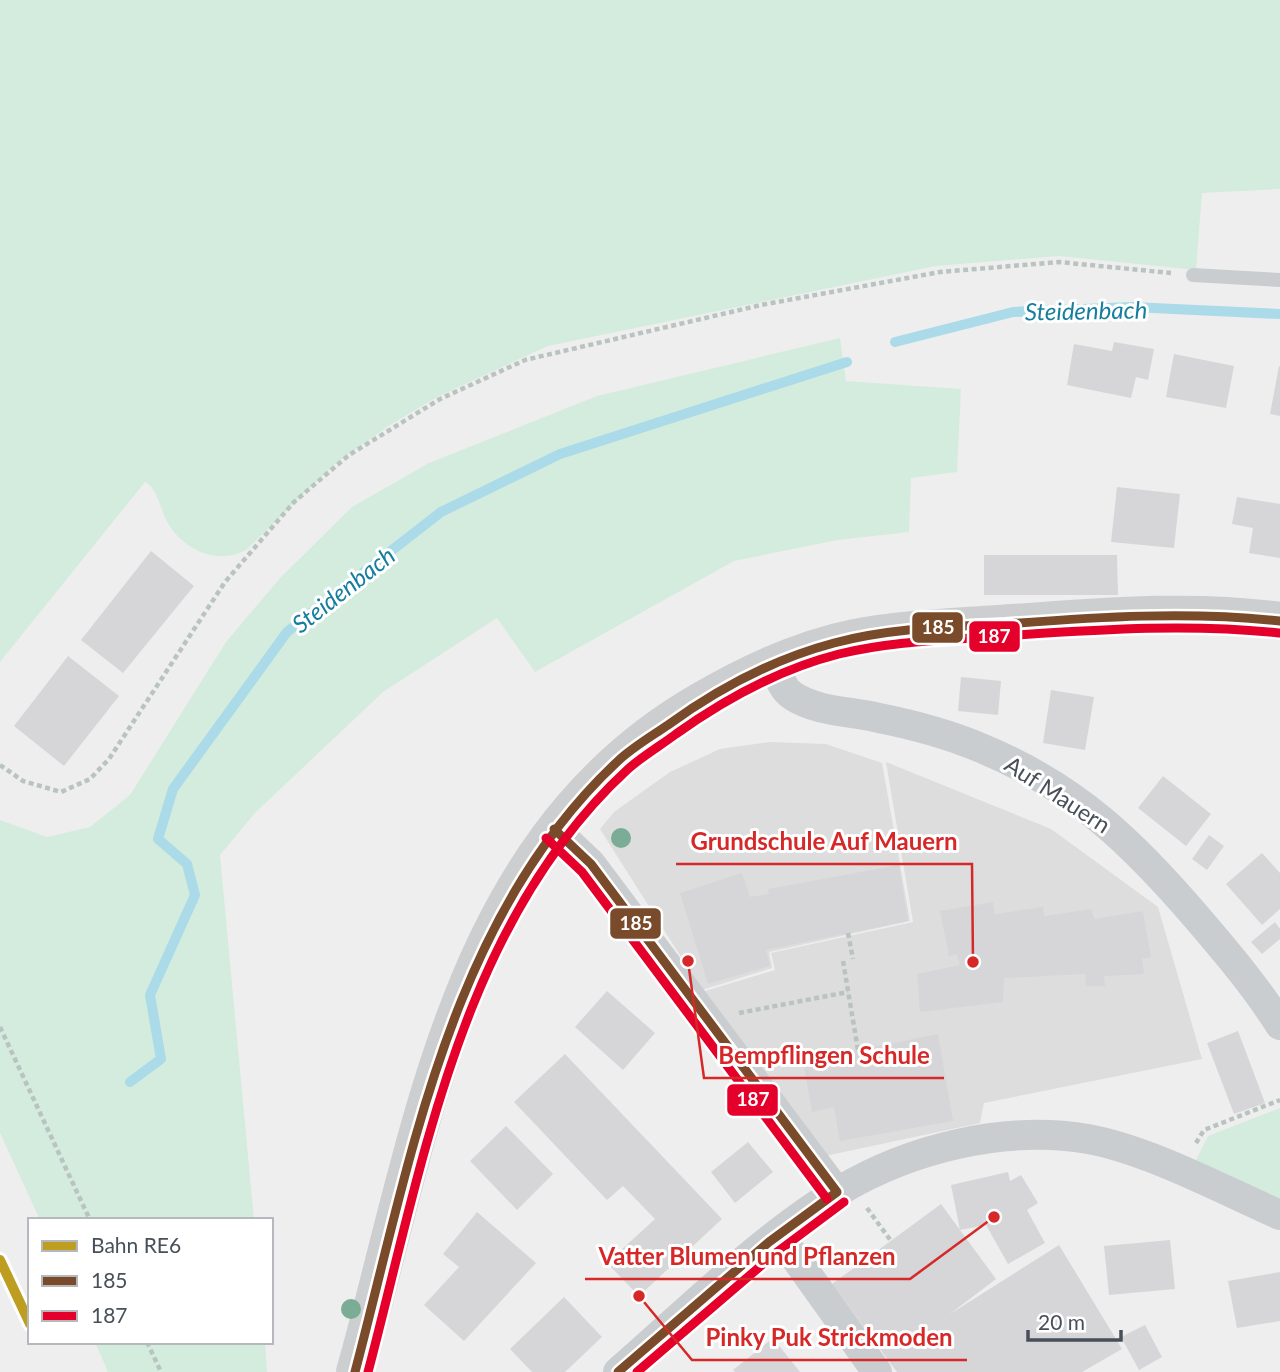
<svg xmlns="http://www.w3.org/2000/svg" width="1280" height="1372" font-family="Lato,sans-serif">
<rect width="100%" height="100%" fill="#efeeee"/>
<!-- education -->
<path fill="#ddddde" d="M 770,742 L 826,744 L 882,763 L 910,921 L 769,952 L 772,968 L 702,990 L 600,829 L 614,812 L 670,772 L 720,749 Z
M 886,762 L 1051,829 L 1158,907 L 1202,1059 L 984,1103 L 980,1123 L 825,1156 L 705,991 L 775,970 L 771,953 L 913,922 Z"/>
<!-- green -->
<path fill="#d4ecde" d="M 0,0 L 1280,0 L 1280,189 L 1202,193 L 1196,270 L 1059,256 L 936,266 L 548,346 L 439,396 L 390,425 L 336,463 L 246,550 C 219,565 185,551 169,525 C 160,511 159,490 145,482 L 0,662 Z
M 840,338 L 846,381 L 961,389 L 957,472 L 911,478 L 909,532 L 838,540 L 734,561 L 535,672 L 497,618 L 383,692 L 256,812 L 220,855 L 254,1220 L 40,1220 L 0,1133 L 0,820 L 47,837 L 90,827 L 130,795 L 226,642 L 280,578 L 352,507 L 429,463 L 597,396 Z
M 1280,1108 L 1280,1204 L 1192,1168 L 1208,1136 Z
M 95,1342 L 265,1342 L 267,1372 L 108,1372 Z"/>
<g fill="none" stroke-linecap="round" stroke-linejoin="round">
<!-- stream -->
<path stroke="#abdae8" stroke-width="10" d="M 895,342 L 1013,312 L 1132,307 L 1280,314
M 130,1082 L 161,1059 L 150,995 L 195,895 L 187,864 L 158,839 L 173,789 L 287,632 L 441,512 L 560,454 L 847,362"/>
</g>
<!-- building -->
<path fill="#d6d6d9" d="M 1114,342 L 1154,349 L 1148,380 L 1136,377 L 1131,398 L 1067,385 L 1074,344 L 1112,351 Z
M 1174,354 L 1234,366 L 1226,408 L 1166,397 Z
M 1279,366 L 1280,367 L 1280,416 L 1270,414 Z
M 1117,487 L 1180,494 L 1174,548 L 1111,542 Z
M 1237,497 L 1280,504 L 1280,558 L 1249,553 L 1253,528 L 1232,524 Z
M 151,551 L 194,586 L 123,673 L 81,640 Z
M 984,555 L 1117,555 L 1118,595 L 984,595 Z
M 68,656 L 119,696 L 64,766 L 14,726 Z
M 961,677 L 1001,681 L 998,715 L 958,711 Z
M 1051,690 L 1094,697 L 1085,750 L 1043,743 Z
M 1163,776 L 1211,814 L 1186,846 L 1138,808 Z
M 1209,835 L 1224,846 L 1207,870 L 1192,859 Z
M 1262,853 L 1280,873 L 1280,909 L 1262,925 L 1226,884 Z
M 899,865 L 908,921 L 766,950 L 770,966 L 708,984 L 680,893 L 742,873 L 750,897 L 769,894 L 768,889 Z
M 993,902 L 995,914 L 1043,907 L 1044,916 L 1091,909 L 1094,919 L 1143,911 L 1151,957 L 1142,959 L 1144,974 L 1104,976 L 1105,986 L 1086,986 L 1085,974 L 1004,978 L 1003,1002 L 920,1012 L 917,974 L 960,965 L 957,954 L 949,956 L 940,911 Z
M 1275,922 L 1280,929 L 1280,939 L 1262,954 L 1251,942 Z
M 607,991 L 655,1033 L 623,1070 L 575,1027 Z
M 1238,1031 L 1265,1103 L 1234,1114 L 1207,1043 Z
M 938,1034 L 953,1121 L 840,1141 L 834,1107 L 812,1112 L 803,1061 Z
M 565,1054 L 722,1219 L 639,1296 L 607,1263 L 655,1219 L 623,1186 L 607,1200 L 514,1102 Z
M 506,1126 L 553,1174 L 517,1210 L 470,1161 Z
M 748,1142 L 773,1172 L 735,1203 L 711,1172 Z
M 1008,1172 L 1010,1181 L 1021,1175 L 1038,1203 L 1027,1210 L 1045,1243 L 1008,1264 L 986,1225 L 960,1230 L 951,1185 Z
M 941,1204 L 996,1279 L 950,1314 L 1059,1245 L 1122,1349 L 1082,1372 L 897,1372 L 832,1284 Z
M 477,1212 L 536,1263 L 464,1341 L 424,1305 L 459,1267 L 443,1254 Z
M 1170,1240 L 1175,1289 L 1109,1295 L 1104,1246 Z
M 1280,1272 L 1280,1321 L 1237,1328 L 1228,1281 Z
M 564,1297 L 602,1337 L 565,1372 L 532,1372 L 510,1349 Z
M 1145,1325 L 1162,1357 L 1139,1370 L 1121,1337 Z
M 773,1338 L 800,1372 L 735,1372 L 733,1370 Z"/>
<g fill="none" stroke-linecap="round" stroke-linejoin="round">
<!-- path -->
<path stroke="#b9c3c0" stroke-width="4.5" stroke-dasharray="5 3.5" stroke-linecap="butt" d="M 0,765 L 23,781 L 61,792 L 90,779 L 109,759 L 225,582 L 294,502 L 349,455 L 440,399 L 525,360 L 761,305 L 940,272 L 1059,262 L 1171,273
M 848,933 L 853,959
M 843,961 L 858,1050
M 739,1013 L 848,992
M 0,1027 L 90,1220
M 1196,1143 L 1204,1130 L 1280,1100
M 867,1208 L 891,1241
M 147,1342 L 161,1372"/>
<!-- lane -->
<path stroke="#cacdcf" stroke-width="14" d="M 1193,275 L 1280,280"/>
<!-- street -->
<path stroke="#cacdcf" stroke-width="30" d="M 774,664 C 778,675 782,689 793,696 C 818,712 850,711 879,718 C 914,725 948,734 981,748 C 1076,787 1134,844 1199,920 C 1228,954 1256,987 1280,1025
M 554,829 L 591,864 L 837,1192
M 779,1235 L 877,1372
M 618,1372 C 685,1314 763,1236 839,1191 C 911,1148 1005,1125 1088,1139 C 1149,1150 1223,1190 1280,1215"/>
<!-- secondary -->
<path stroke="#ccced0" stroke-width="38" d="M 355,1372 C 424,1127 458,841 701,701 C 749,673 800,649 854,638 C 901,629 950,627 998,624 C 1090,618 1188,608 1280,621"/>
<!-- bus-1 casing -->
<g stroke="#fff" stroke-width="14">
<path id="bus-1" d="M 554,829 L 591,864 L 837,1192
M 355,1372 C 411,1160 450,917 618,761 C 633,747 652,736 668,725 C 719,688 774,659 834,643 C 890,628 948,627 1005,624 C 1097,617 1188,611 1280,621
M 618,1372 L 769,1242 L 837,1192"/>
</g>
<!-- bus-2 casing -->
<g stroke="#fff" stroke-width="14">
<path id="bus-2" d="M 546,838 L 582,872 L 827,1199
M 368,1372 C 423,1164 461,923 627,770 C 641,757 660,746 676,734 C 725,699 780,669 839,654 C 892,641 947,640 1001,636 C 1094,630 1186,623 1279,633
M 637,1372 L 777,1252 L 844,1202"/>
</g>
<!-- bus-1 -->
<use href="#bus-1" stroke="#7a4b2a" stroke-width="9"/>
<!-- bus-2 -->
<use href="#bus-2" stroke="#e4002b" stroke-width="9"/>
<!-- rail-1 casing -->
<g stroke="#fff" stroke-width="16">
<path id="rail-1" d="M 0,1260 L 30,1324"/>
</g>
<!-- rail-1 -->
<use href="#rail-1" stroke="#bd9e21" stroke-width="10"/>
</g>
<!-- trees -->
<g fill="#7bac95">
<circle cx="621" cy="838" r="10"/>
<circle cx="351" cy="1309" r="10"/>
</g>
<g text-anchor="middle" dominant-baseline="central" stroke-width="6" stroke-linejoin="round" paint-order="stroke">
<!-- street labels -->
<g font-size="23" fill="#47505a" stroke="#fff">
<text transform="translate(1058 794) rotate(33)">Auf Mauern</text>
</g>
<!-- water labels -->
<g font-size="24" font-style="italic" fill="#157d9e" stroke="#fff">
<text transform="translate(1086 310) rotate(-1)">Steidenbach</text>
<text transform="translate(343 589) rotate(-38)">Steidenbach</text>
</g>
</g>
<!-- callouts -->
<path fill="none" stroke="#d62828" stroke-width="2.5" d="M973 962L972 864H676M688 961L704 1078H944M994 1217L910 1279H585M639 1296L692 1360H967"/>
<g fill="#d62828" stroke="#fff" stroke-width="2.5">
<circle cx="973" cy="962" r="7"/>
<circle cx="688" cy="961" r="7"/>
<circle cx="994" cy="1217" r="7"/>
<circle cx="639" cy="1296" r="7"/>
</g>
<g font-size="24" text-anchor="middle" font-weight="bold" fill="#d62828" stroke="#fff" stroke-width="6" stroke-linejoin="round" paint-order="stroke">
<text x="824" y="850">Grundschule Auf Mauern</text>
<text x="824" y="1064">Bempflingen Schule</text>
<text x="747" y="1265">Vatter Blumen und Pflanzen</text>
<text x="829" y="1346">Pinky Puk Strickmoden</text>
</g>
<g stroke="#fff" stroke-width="2.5">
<rect x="911" y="611" width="53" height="33" rx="7" fill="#7a4b2a"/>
<rect x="968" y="620" width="53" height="33" rx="7" fill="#e4002b"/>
<rect x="609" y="907" width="53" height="33" rx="7" fill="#7a4b2a"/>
<rect x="726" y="1083" width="53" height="34" rx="7" fill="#e4002b"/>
</g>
<g font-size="19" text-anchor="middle" font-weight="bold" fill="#fff">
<text x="938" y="634">185</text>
<text x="994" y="643">187</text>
<text x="636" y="930">185</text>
<text x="753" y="1106">187</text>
</g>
<!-- legend -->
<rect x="28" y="1218" width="245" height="126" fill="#ffffff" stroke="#b5b9bd" stroke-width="2"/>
<rect x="42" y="1241" width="35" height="10" fill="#bd9e21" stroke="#b5b9bd" stroke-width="2"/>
<text x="91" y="1253" font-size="21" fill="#47505a">Bahn RE6</text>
<rect x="42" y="1276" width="35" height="10" fill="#7a4b2a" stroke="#b5b9bd" stroke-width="2"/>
<text x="91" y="1288" font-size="21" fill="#47505a">185</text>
<rect x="42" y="1311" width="35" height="10" fill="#e4002b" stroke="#b5b9bd" stroke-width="2"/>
<text x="91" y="1323" font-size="21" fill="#47505a">187</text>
<!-- scale -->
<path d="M1028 1330v10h93v-10" fill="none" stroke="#47505a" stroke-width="3.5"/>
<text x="1038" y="1330" font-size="21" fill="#47505a" stroke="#ffffff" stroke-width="5" paint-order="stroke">20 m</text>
</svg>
